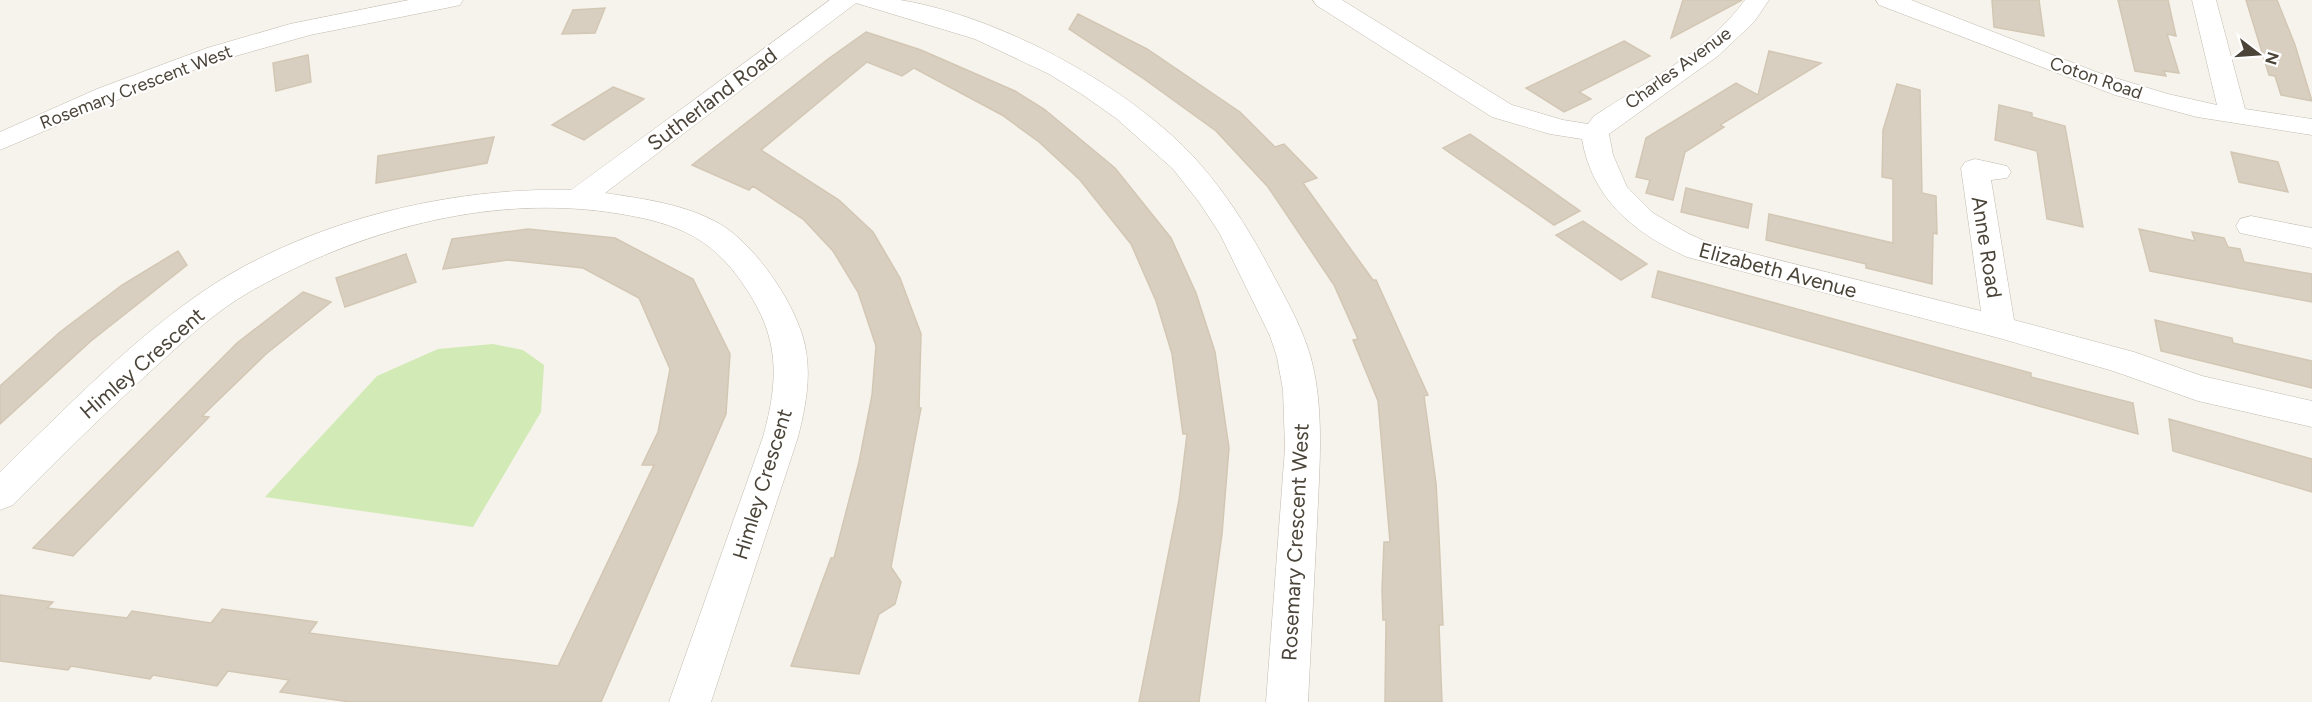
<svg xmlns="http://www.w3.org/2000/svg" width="2312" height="702" font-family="Figtree,sans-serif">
<rect width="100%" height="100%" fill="#f6f3ec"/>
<!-- green -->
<path fill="#d2eab5" d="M 493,344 L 523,350 L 544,365 L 541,412 L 473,527 L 265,497 L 377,376 L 438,349 Z"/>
<!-- building -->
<path fill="#d8cfc1" stroke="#d3c7b4" stroke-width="1.5" d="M 1683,0 L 1742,0 L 1671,38 Z
M 1992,0 L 2039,0 L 2044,36 L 1994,27 Z
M 2118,0 L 2168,0 L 2176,36 L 2167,34 L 2179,73 L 2164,71 L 2166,76 L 2135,71 Z
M 2246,0 L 2277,0 L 2295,45 L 2312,101 L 2281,95 L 2275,76 L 2269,75 Z
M 605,8 L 595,33 L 562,34 L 573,10 Z
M 1078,14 L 1147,49 L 1240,112 L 1275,147 L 1284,144 L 1317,178 L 1303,183 L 1373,280 L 1376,280 L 1428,395 L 1424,396 L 1436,483 L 1439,536 L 1443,625 L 1439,625 L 1442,702 L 1385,702 L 1386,620 L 1383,620 L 1382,590 L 1384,542 L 1390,542 L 1378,401 L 1353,340 L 1358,339 L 1334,285 L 1268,187 L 1216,131 L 1144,79 L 1069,29 Z
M 866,32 L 921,50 L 1015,91 L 1044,109 L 1115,168 L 1171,238 L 1196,293 L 1215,352 L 1229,448 L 1222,534 L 1199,702 L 1139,702 L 1179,500 L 1187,434 L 1183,434 L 1172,354 L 1156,301 L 1131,244 L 1080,180 L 1039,142 L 1002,115 L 914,68 L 902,76 L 867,62 L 761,150 L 839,200 L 873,232 L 900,278 L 921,334 L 919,408 L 921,408 L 891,567 L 901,582 L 895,604 L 879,614 L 859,674 L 791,666 L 831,558 L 834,558 L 859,462 L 872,395 L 876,346 L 858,292 L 833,251 L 803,219 L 753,186 L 749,190 L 692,165 L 828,59 Z
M 1624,41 L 1650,56 L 1579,92 L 1591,99 L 1564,112 L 1526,88 Z
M 1769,51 L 1821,63 L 1720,125 L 1724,127 L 1685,152 L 1673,200 L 1646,193 L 1650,180 L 1636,177 L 1646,138 L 1736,83 L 1758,95 Z
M 308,55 L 311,82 L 276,91 L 273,63 Z
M 1897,84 L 1920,90 L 1922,193 L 1936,196 L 1937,234 L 1933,233 L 1932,284 L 1866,268 L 1866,264 L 1766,240 L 1769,214 L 1893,243 L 1893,179 L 1882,177 L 1883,130 Z
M 613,87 L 644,99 L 584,140 L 552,125 Z
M 1999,105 L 2032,113 L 2032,117 L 2065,126 L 2083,227 L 2047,219 L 2037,151 L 1995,140 Z
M 1470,134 L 1505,158 L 1580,211 L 1554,225 L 1443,148 Z
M 494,137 L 487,163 L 376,183 L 378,156 Z
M 2231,152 L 2278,162 L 2288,192 L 2239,182 Z
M 1686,188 L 1752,204 L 1748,228 L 1681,212 Z
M 1583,221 L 1647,264 L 1621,280 L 1556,235 Z
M 528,229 L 615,238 L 693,279 L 730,354 L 726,414 L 601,702 L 350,702 L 280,692 L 289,680 L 228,671 L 217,686 L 153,675 L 150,679 L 71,666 L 68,670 L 0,661 L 0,595 L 53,602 L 47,608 L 127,618 L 132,611 L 211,623 L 222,609 L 317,622 L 309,633 L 558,666 L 654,465 L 642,465 L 658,432 L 670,369 L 639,298 L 583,268 L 508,260 L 443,269 L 452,239 Z
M 2139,229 L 2195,241 L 2192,232 L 2224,238 L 2228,247 L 2240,249 L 2244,262 L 2312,274 L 2312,302 L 2150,271 Z
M 178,251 L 187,265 L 91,341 L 0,424 L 0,386 L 60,332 L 122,285 Z
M 406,254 L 416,282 L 345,307 L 336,278 Z
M 1658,271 L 2031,373 L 2031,377 L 2133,403 L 2138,434 L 1652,297 Z
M 303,292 L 331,302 L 266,354 L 202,416 L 209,417 L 73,556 L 33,548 L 237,343 Z
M 2155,320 L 2232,338 L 2233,343 L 2312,361 L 2312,388 L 2161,351 Z
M 2169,419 L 2312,459 L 2312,492 L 2173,451 Z"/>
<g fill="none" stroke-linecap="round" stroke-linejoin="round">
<!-- minor casing -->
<g stroke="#c2bbae" stroke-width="1">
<path id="minor" d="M 409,0 L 463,0 L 460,5 L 451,7 L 310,35 L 225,59 L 152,85 L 0,150 L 0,132 L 97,89 L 207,48 L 290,24 Z
M 830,0 C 853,0 878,0 900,0 C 999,16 1134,88 1200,164 C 1228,196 1251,233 1271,271 C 1288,303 1307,335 1314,371 C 1324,421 1319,473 1317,524 C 1314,583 1311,643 1308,702 L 1266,702 L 1285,448 L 1283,390 L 1277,357 L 1270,336 L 1220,234 L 1199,202 L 1173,169 L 1117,119 L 1083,95 L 1049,74 L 975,39 L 856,3 L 605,193 C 644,199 685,204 720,224 C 756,245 800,309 806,351 C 811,380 805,409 798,437 L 711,702 L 669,702 L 763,437 C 779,380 780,338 745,287 C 710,233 669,221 608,212 C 485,195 358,231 251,291 C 214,312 183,342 152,370 C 104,414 58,459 13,505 L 0,510 L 0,472 C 65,409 135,336 211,286 C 313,220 451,187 571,190 Z
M 1313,0 L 1342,0 L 1512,105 L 1563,120 L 1588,124 L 1594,116 C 1646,82 1708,51 1745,0 L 1769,0 L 1754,22 L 1718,56 L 1609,134 L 1613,155 L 1627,187 L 1653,213 L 1689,234 L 1707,242 L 1981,311 L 1961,168 L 1965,162 L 1975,159 L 2007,166 L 2011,172 L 2007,178 L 1991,180 L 2014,320 L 2134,352 L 2202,376 L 2312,401 L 2312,427 L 2198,401 L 2113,371 L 1999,338 L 1687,257 C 1634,233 1592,199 1582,139 L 1550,134 L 1492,117 L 1316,5 Z
M 1876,0 L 1911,0 L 2099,73 L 2168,94 L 2217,105 L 2192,0 L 2216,0 L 2245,109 L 2312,119 L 2312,135 L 2197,117 L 2115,95 L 1879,5 Z
M 2251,216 L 2312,228 L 2312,248 L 2240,233 L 2236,226 L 2240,219 Z"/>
</g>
<!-- minor -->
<use href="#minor" fill="#fff" fill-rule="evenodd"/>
</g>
<g text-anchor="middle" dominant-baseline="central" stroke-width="4.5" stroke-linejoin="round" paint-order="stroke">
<!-- far-street labels -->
<g font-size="18" fill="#4b4439" stroke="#fff">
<text transform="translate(1678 68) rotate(-36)">Charles Avenue</text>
<text transform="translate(2096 78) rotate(19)">Coton Road</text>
<text transform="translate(136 87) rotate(-21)">Rosemary Crescent West</text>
</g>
<!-- street labels -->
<g font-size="21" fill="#4b4439" stroke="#fff">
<text transform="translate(712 99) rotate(-37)">Sutherland Road</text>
<text transform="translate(1987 247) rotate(81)">Anne Road</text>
<text transform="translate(1778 270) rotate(15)">Elizabeth Avenue</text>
<text transform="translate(142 363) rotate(-41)">Himley Crescent</text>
<text transform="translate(762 484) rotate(-73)">Himley Crescent</text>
<text transform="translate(1295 542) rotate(-87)">Rosemary Crescent West</text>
</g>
</g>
<!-- north arrow -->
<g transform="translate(2258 54) rotate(107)" stroke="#ffffff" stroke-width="4.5" paint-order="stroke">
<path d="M0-4.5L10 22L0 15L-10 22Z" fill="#4b4439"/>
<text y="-9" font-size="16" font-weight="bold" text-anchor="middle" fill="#4b4439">N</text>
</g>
</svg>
